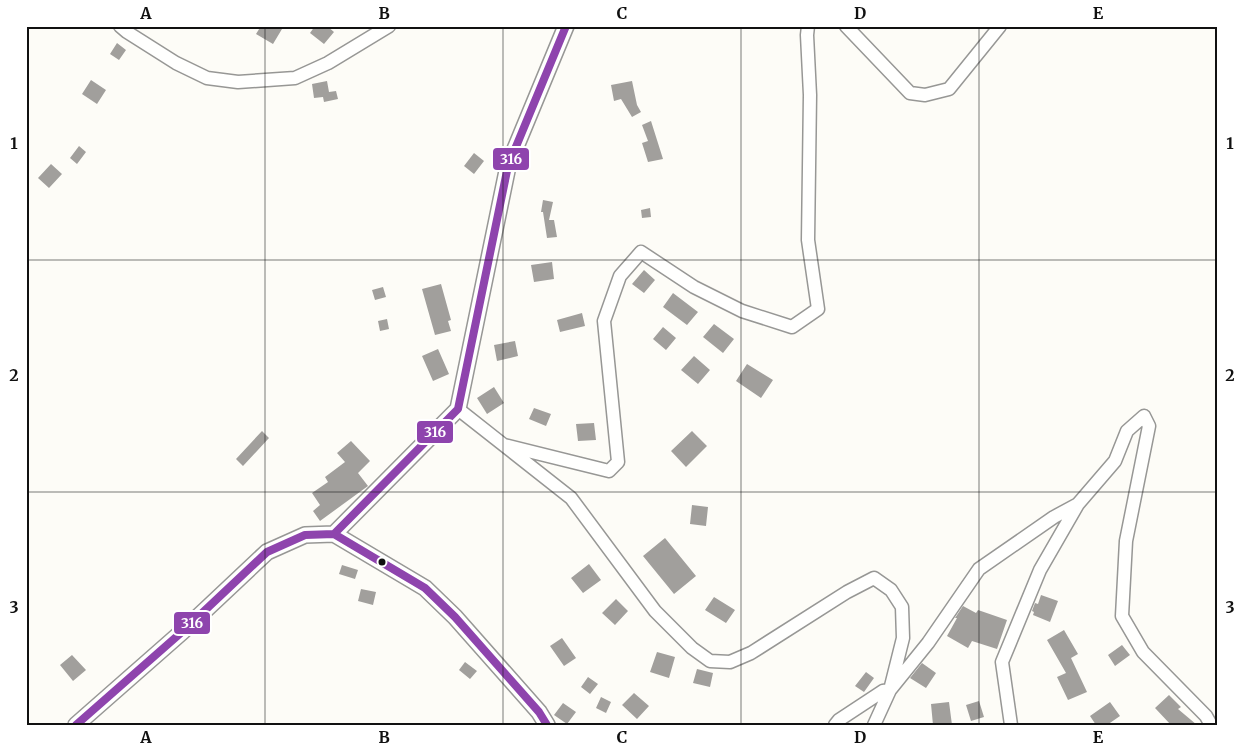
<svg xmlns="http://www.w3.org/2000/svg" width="1244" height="751" font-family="Merriweather,serif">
<rect width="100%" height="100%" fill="#fdfcf7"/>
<!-- building -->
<path fill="#a19f9c" d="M 261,26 L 278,26 L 282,29 L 273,44 L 256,34 Z
M 315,26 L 327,26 L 334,32 L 324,44 L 310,33 Z
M 117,43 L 126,50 L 119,60 L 110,54 Z
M 91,80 L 106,90 L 97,104 L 82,94 Z
M 327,81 L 329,92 L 336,91 L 338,99 L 324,102 L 323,97 L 314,98 L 312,84 Z
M 632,81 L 637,105 L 641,112 L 632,117 L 621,99 L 614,101 L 611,85 Z
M 651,121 L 663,159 L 648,162 L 642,143 L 648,141 L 642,125 Z
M 79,146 L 86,152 L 77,164 L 70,158 Z
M 474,153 L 484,161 L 474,174 L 464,166 Z
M 51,164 L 62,174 L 49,188 L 38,178 Z
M 543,200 L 553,202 L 549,220 L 554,220 L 557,237 L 547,238 L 543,212 L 541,212 Z
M 650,208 L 651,217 L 642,218 L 641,210 Z
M 552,262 L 554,279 L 534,282 L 531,265 Z
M 644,270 L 655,280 L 644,293 L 632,284 Z
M 441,284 L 451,320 L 448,321 L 451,331 L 435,335 L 422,289 Z
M 383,287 L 386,297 L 375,300 L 372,290 Z
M 673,293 L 698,312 L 687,325 L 663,307 Z
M 582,313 L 585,326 L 560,332 L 557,320 Z
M 387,319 L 389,329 L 380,331 L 378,321 Z
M 714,324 L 734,339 L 723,353 L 703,337 Z
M 663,327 L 676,338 L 666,350 L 653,339 Z
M 515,341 L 518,356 L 497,361 L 494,345 Z
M 438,349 L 449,374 L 433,381 L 422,356 Z
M 694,356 L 710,370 L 698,384 L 681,370 Z
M 747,364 L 773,380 L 761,398 L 736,381 Z
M 494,387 L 504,403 L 487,414 L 477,398 Z
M 534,408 L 551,414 L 546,426 L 529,419 Z
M 594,423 L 596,440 L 578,441 L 576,424 Z
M 262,431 L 269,438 L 243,466 L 236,459 Z
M 692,431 L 707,446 L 686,467 L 671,451 Z
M 351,441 L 370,461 L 358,473 L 368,486 L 320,521 L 313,511 L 320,505 L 312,493 L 328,482 L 325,477 L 345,462 L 337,453 Z
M 692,505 L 708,507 L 706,526 L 690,524 Z
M 665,538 L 696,576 L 674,594 L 643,556 Z
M 589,564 L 601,580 L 583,593 L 571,578 Z
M 342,565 L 358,570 L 355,579 L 339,574 Z
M 361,589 L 376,592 L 373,605 L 358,601 Z
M 1041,595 L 1058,601 L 1050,622 L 1033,615 L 1034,612 L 1032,611 L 1035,603 L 1038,604 Z
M 714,597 L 735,610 L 726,623 L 705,610 Z
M 616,599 L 628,611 L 615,625 L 602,613 Z
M 963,606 L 976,613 L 978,610 L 1007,620 L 997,649 L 972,641 L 968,648 L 947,636 L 957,618 L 955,618 Z
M 1064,630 L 1078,654 L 1071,658 L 1087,692 L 1068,700 L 1057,677 L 1066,673 L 1047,640 Z
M 562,638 L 576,658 L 564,666 L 550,646 Z
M 1122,645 L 1130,655 L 1115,666 L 1108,655 Z
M 657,652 L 675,657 L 669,678 L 650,672 Z
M 72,655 L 86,670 L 73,681 L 60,665 Z
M 465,662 L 477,671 L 470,679 L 459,670 Z
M 922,663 L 936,673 L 926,688 L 910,678 Z
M 697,669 L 713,673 L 710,687 L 693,683 Z
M 866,672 L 874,678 L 864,692 L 855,686 Z
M 588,677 L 598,684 L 590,694 L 581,687 Z
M 634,693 L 649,706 L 637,719 L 622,705 Z
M 1169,695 L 1181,707 L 1178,709 L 1197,725 L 1171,725 L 1155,708 Z
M 601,697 L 611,702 L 606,713 L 596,708 Z
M 979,701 L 984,717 L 971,721 L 966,705 Z
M 949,702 L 952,725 L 933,725 L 931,704 Z
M 1110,702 L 1120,716 L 1107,725 L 1096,725 L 1090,716 Z
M 563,703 L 576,712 L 567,724 L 554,715 Z"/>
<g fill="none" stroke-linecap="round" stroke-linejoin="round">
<!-- minor casing -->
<g stroke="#979795" stroke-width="15">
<path id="minor" d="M 120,26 L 127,32 L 176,63 L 207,78 L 238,82 L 295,78 L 328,63 L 389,26
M 846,26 L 910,93 L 925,95 L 949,89 L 1000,26
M 458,409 L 571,498 L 655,611 L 692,648 L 710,661 L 730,662 L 751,653 L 847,592 L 874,578 L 891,590 L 902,607 L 903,638 L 890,690 L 874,725
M 504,445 L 609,471 L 618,462 L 604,321 L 620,276 L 641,252 L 694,287 L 742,311 L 792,327 L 818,309 L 808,240 L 810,95 L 807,35 L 808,26
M 835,725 L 839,720 L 883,691 L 890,690 L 928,643 L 979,569 L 1054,517 L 1078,504
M 1011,725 L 1002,662 L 1040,570 L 1078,504 L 1115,461 L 1127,431 L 1144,416 L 1149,426 L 1126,541 L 1122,616 L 1143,652 L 1206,716 L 1211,725"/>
</g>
<!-- tertiary casing -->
<g stroke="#979795" stroke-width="18">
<path id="tertiary" d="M 334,534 L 458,409 L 508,166 L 566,26
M 76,725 L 183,631 L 267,552 L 305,535 L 334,534 L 425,588 L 455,617 L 539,712 L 547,725"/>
</g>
<!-- minor -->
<use href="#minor" stroke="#fffffe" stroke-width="12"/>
<!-- tertiary -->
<use href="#tertiary" stroke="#fffffe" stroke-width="15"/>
<!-- bus-1 casing -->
<g stroke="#fff" stroke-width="11">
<path id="bus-1" d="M 334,534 L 458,409 L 508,166 L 566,26
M 76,725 L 183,631 L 267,552 L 305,535 L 334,534 L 425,588 L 455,617 L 539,712 L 547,725"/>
</g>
<!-- bus-1 -->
<use href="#bus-1" stroke="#8e44ad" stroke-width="8"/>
</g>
<!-- grid -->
<path fill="none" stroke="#111" stroke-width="1" stroke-opacity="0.55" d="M 265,26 L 265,725M 503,26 L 503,725M 741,26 L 741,725M 979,26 L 979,725M 26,260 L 1218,260M 26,492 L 1218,492"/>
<!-- markers -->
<circle fill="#111" stroke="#fff" stroke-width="2" cx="382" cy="562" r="4.5"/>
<g stroke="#fff" stroke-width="2">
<rect x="492" y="147" width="38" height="24" rx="5" fill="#8e44ad"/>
<rect x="416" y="420" width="38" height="24" rx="5" fill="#8e44ad"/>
<rect x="173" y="611" width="38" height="24" rx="5" fill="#8e44ad"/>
</g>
<g font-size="14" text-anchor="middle" font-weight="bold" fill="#fff">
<text x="511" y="164">316</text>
<text x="435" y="437">316</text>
<text x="192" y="628">316</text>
</g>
<!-- border -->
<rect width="1244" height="751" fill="none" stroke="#ffffff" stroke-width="55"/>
<rect x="28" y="28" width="1188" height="696" fill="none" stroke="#111" stroke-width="2"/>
<g font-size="16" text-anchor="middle" font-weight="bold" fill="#111">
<text x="146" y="19">A</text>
<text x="384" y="19">B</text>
<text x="622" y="19">C</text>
<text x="860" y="19">D</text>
<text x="1098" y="19">E</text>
<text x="14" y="149">1</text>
<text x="1230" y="149">1</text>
<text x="14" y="381">2</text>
<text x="1230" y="381">2</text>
<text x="14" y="613">3</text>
<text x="1230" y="613">3</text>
<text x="146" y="743">A</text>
<text x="384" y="743">B</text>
<text x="622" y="743">C</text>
<text x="860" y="743">D</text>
<text x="1098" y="743">E</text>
</g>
</svg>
